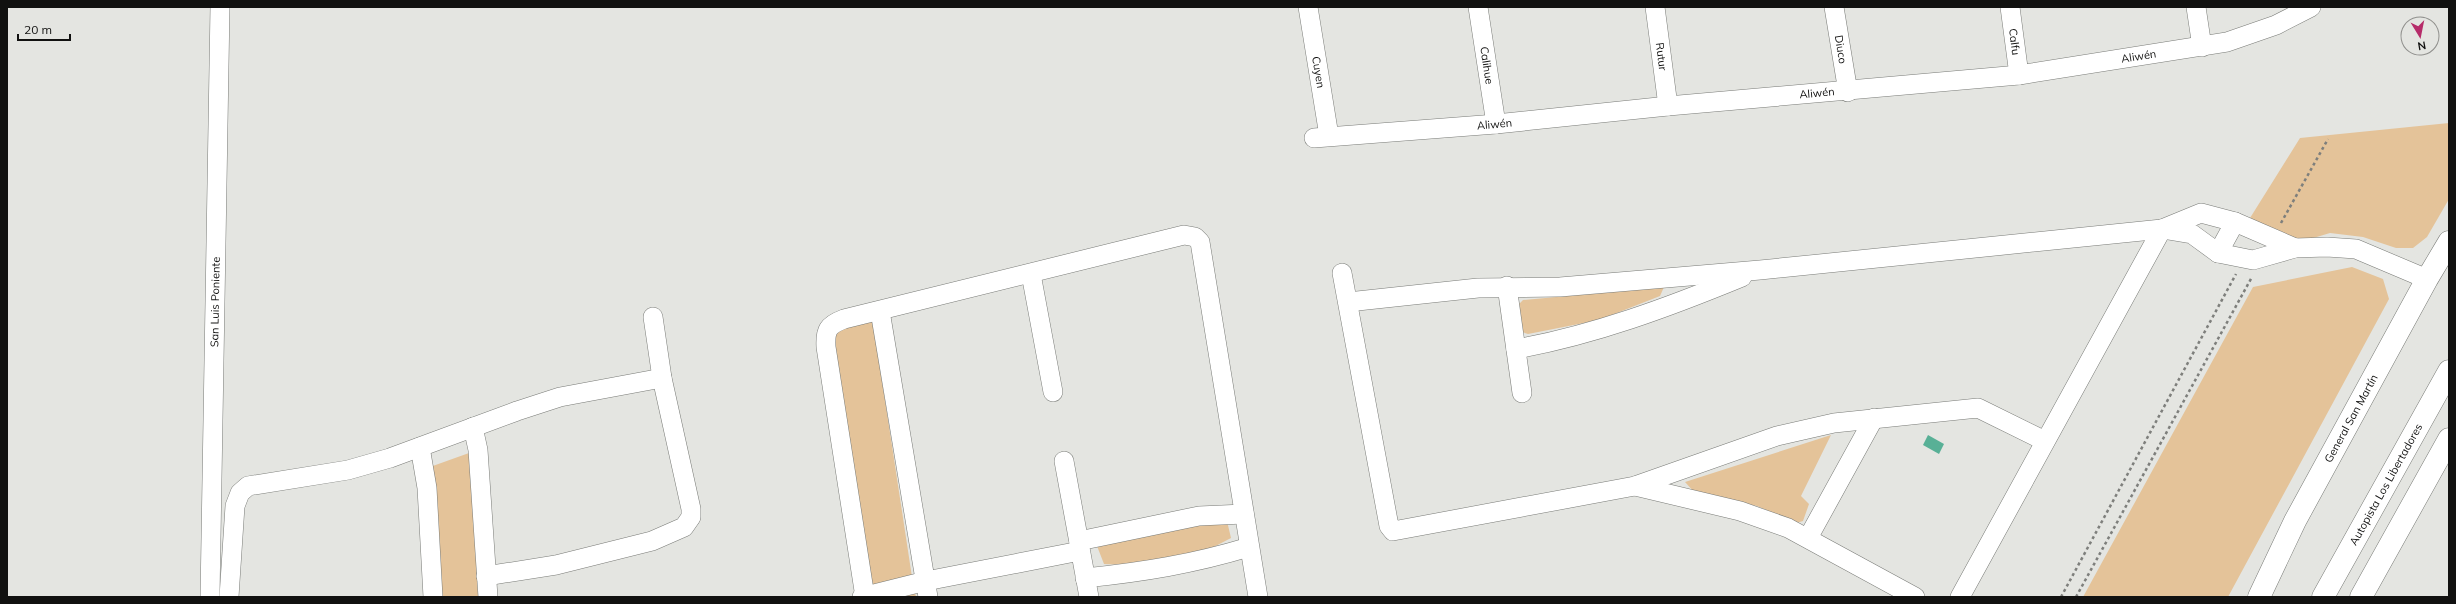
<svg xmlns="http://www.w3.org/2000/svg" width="2456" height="604" font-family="Mulish,sans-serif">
<rect width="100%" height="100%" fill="#e4e5e1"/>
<!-- green -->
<path fill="#e4c399" d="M 2449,123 L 2449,199 L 2427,237 L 2413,248 L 2396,248 L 2363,237 L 2330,233 L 2300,242 L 2250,218 L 2300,138 Z
M 2352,267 L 2383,279 L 2389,299 L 2228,597 L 2083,597 L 2253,287 Z
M 1664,287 L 1660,296 L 1599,320 L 1528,334 L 1522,332 L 1518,305 L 1523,300 Z
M 873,321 L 912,577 L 916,597 L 869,597 L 831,346 L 835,328 Z
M 1831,435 L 1801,496 L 1809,504 L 1803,521 L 1796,523 L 1757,506 L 1695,493 L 1685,482 Z
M 469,453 L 475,496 L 478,597 L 442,597 L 430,467 Z
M 1227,521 L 1231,538 L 1204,552 L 1147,566 L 1104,564 L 1097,546 L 1139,535 Z"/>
<!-- water -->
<path fill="#58b096" d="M 1928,435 L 1944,444 L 1939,454 L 1923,445 Z"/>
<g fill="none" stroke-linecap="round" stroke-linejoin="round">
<!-- minor casing -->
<g stroke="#797b77" stroke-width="20">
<g id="minor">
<path id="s1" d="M 1308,7 L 1329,136"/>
<path id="s2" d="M 1478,7 L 1496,124"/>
<path id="s3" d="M 1655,7 L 1668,106"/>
<path id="s4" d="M 1834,7 L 1848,92"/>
<path id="s5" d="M 2010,7 L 2019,75"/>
<path d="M 2196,7 L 2202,47"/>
<path id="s6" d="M 1314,138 L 1496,124 L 1668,106 L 2019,75 L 2227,42 L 2276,25 L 2311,7"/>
<path d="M 2218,253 L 2235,222"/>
<path d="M 1342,273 L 1389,526 L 1393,531 L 1635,486 L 1777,436 L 1834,423 L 1978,408 L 2045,441"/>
<path d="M 1031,274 L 1053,392"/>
<path d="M 1507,286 L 1522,393"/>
<path d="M 1348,302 L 1478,288 L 1560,287 L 1760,270 L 2162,229 L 2192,234 L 2218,253 L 2253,260 L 2295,248 L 2327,247 L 2356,249 L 2427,279"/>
<path d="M 880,311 L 928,597"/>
<path d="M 1516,349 C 1594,335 1669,307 1742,277"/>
<path d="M 473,427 L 478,450 L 488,597"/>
<path d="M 420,447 L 427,488 L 433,597"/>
<path d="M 1064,461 L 1089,597"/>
<path d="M 1635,486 L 1740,511 L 1788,528 L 1915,597"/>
<path d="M 1808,538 L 1874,418"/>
<path d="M 1079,541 L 1199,516 L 1244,514"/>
<path d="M 486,576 L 556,565 L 652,541 L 684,527 L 691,517 L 691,509 L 662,378 L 653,317"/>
<path d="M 1085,578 C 1143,572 1193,564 1249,547"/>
<path id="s7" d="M 210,597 L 220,7"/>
<path d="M 229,597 L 235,506 L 240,493 L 248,486 L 348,470 L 390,458 L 517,411 L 560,397 L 662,378"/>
<path d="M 862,597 L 926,581 L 1080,551"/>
<path d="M 865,597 L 826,347 C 825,330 828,325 844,319 L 1184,235 L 1195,237 L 1200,242 L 1258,597"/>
<path d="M 1960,597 L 2162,229 L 2201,213 L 2235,222 L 2295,248"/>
</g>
</g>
<!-- tertiary casing -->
<g stroke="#797b77" stroke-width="23">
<g id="tertiary">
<path id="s8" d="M 2259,597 L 2295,521 L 2427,279 L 2449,242"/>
</g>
</g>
<!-- motorway casing -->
<g stroke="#797b77" stroke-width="23">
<g id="motorway">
<path id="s9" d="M 2323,597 L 2449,371"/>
<path d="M 2361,597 L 2449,439"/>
</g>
</g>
<!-- path -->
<path stroke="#7e7f7c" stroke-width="2.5" stroke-dasharray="3 3" stroke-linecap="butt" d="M 2281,223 L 2328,139
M 2061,597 L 2236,274
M 2076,597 L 2252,277"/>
<!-- minor -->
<use href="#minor" stroke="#fff" stroke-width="19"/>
<!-- tertiary -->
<use href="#tertiary" stroke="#fff" stroke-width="22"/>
<!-- motorway -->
<use href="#motorway" stroke="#fff" stroke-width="22"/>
</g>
<g text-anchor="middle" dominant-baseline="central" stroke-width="3" stroke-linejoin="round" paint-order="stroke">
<!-- street labels -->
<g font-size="11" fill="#111110" stroke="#e4e5e1">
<text stroke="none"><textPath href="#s5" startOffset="35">Calfu</textPath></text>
<text stroke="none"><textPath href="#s4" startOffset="43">Diuco</textPath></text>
<text stroke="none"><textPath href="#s3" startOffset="50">Rutur</textPath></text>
<text stroke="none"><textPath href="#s6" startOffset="829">Aliwén</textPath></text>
<text stroke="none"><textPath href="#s2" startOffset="59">Calihue</textPath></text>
<text stroke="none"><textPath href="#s1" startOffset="66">Cuyen</textPath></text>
<text stroke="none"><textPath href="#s6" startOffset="505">Aliwén</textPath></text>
<text stroke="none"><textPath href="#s6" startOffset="181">Aliwén</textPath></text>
<text stroke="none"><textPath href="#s7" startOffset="295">San Luis Poniente</textPath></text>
<text stroke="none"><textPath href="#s8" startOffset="201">General San Martín</textPath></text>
<text stroke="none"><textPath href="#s9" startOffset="129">Autopista Los Libertadores</textPath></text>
</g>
</g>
<!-- border -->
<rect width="2456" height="604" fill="none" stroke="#111110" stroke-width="16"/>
<!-- north arrow -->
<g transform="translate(2420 36) rotate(170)"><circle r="19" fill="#e4e5e1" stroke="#90908d"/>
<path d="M0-3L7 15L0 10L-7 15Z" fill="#b62c6a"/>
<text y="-6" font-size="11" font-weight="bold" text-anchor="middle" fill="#111110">N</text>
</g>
<!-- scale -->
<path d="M18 34v6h52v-6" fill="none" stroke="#111110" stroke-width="2"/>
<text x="24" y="34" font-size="12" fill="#111110" stroke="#e4e5e1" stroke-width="3" paint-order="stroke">20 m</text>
</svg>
